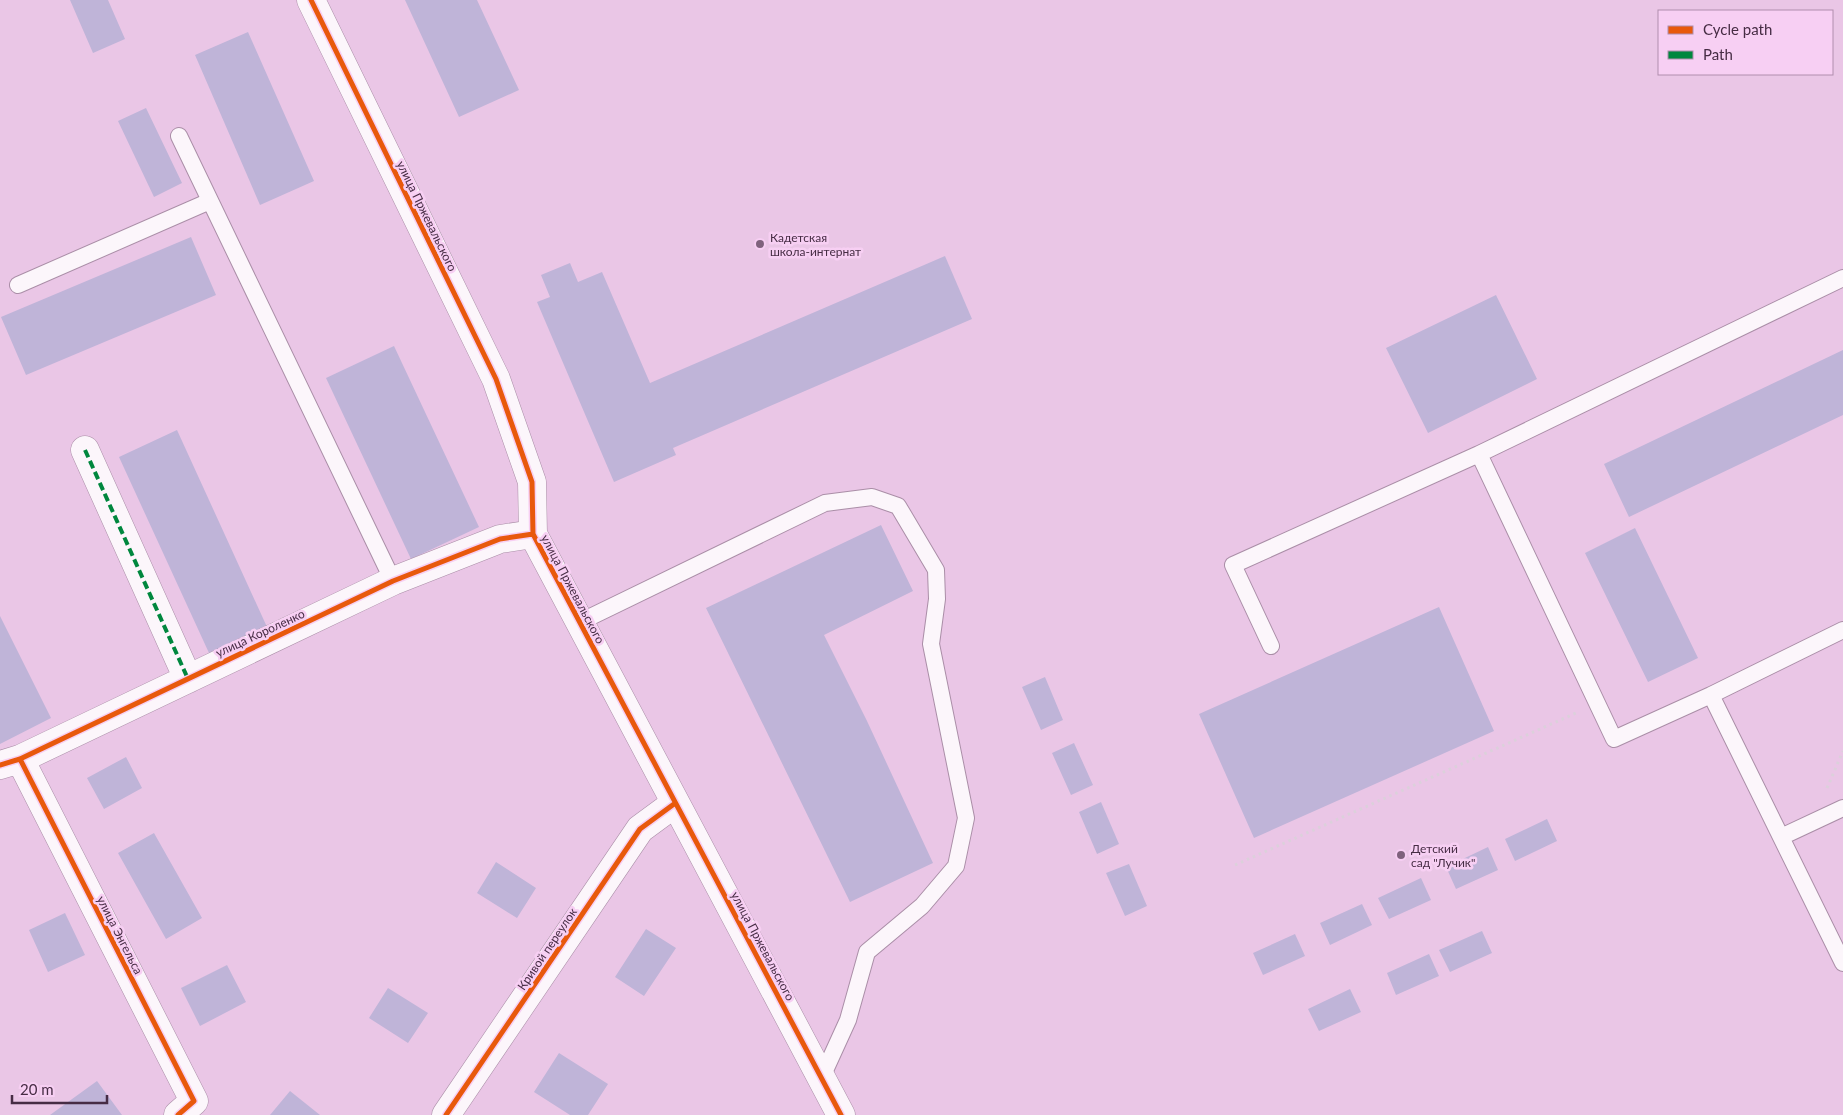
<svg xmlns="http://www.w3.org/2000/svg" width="1843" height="1115" font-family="Lato,sans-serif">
<rect width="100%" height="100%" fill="#eac6e6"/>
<!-- building -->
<path fill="#bfb4d8" d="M 70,0 L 108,0 L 125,39 L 93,53 Z
M 405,0 L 477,0 L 519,90 L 459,117 Z
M 248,32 L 314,181 L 260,205 L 195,55 Z
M 146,108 L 182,183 L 154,197 L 118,121 Z
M 191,237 L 216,295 L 26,375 L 1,317 Z
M 945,256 L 972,319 L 673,448 L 676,455 L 614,482 L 537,302 L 550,297 L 541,275 L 570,263 L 578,282 L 602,272 L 650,383 Z
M 1496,295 L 1537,379 L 1428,433 L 1386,348 Z
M 394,346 L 479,527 L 411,559 L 326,378 Z
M 1843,350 L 1843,415 L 1629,517 L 1604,464 Z
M 177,430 L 267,627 L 209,653 L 119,457 Z
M 881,525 L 913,591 L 824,635 L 867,721 L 933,863 L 850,902 L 706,608 Z
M 1635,528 L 1698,658 L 1648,682 L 1585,553 Z
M 1439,607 L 1494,731 L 1254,838 L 1199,714 Z
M 0,616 L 51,718 L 0,744 Z
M 1045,677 L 1063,720 L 1041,730 L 1022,687 Z
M 1074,743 L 1093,785 L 1071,795 L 1052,753 Z
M 126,757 L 142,788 L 104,809 L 87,778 Z
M 1101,802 L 1119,844 L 1097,854 L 1079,812 Z
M 1547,819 L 1557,841 L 1515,861 L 1505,839 Z
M 154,833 L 202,918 L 166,939 L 118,853 Z
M 1488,847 L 1498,870 L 1456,889 L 1446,867 Z
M 496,862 L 536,888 L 517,918 L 477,893 Z
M 1129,864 L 1147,906 L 1125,916 L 1106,873 Z
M 1421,878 L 1431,900 L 1389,919 L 1378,898 Z
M 1362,904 L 1372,925 L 1330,945 L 1320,923 Z
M 65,913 L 85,955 L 48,972 L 29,930 Z
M 646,929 L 676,948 L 644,996 L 615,977 Z
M 1482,931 L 1492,953 L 1450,972 L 1439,950 Z
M 1295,934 L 1305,956 L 1263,975 L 1253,953 Z
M 1429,954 L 1439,976 L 1396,995 L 1387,973 Z
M 227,965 L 246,1002 L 200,1026 L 181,988 Z
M 388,988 L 428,1013 L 408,1043 L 369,1018 Z
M 1350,989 L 1361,1012 L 1319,1031 L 1308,1009 Z
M 559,1053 L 608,1084 L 588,1115 L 570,1115 L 534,1092 Z
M 97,1081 L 122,1115 L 50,1115 Z
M 290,1091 L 320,1115 L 270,1115 Z"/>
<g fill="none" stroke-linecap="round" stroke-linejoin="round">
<!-- service casing -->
<g stroke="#aa8ea7" stroke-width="18">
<path id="service" d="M 179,136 L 393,581
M 1843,278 L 1479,454 L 1614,739 L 1711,695 L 1843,963
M 18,285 L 210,201
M 580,622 L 825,503 L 872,497 L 898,506 L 936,570 L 937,599 L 931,644 L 966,818 L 956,866 L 922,906 L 867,952 L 848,1020 L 822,1077
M 1271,646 L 1233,565 L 1479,454
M 1711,695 L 1843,630
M 1781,837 L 1843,808"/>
</g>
<!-- minor casing -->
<g stroke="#aa8ea7" stroke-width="29">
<path id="minor" d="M 85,450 L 188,679
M 20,759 L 194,1101 L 178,1115
M 0,765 L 20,759 L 393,581 L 500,539 L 533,534
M 446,1115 L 640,829 L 674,804"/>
</g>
<!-- tertiary casing -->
<g stroke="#aa8ea7" stroke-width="29">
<path id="tertiary" d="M 311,0 L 496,379 L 532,482 L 533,534 L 841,1115"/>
</g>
<!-- path -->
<path stroke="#dcd0db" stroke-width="3" stroke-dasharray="2.5 4" stroke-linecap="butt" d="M 1827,788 L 1843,751
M 1235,865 L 1576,713"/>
<!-- service -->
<use href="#service" stroke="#fcf6fb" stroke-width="16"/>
<!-- minor -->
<use href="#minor" stroke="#fcf6fb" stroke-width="28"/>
<!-- tertiary -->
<use href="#tertiary" stroke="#fcf6fb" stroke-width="28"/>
<!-- quiet -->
<path stroke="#00873e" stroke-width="4" stroke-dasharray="8 4" stroke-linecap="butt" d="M 85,450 L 188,679"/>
<!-- cycleway casing -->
<g stroke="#f7cff3" stroke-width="8">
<path id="cycleway" d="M 311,0 L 496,379 L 532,482 L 533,534 L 841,1115
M 20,759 L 194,1101 L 178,1115
M 0,765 L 20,759 L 393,581 L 500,539 L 533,534
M 446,1115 L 640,829 L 674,804"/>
</g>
<!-- cycleway -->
<use href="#cycleway" stroke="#e8590c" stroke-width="5"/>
</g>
<!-- markers -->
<g fill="#7f627d" stroke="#f7cff3" stroke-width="2">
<circle cx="760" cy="244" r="5"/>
<circle cx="1401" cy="855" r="5"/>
</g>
<g text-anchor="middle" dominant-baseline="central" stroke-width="5" stroke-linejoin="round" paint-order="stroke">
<!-- street labels -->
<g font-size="12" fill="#462c44" stroke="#f7cff3">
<text transform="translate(427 216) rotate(64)">улица Пржевальского</text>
<text transform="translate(573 589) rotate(62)">улица Пржевальского</text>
<text transform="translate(260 633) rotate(-25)">улица Короленко</text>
<text transform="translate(120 935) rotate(63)">улица Энгельса</text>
<text transform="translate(763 946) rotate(62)">улица Пржевальского</text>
<text transform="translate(547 949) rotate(-56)">Кривой переулок</text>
</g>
<!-- poi labels -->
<g font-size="12" fill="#462c44" stroke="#f7cff3" text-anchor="start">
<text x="770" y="237">Кадетская<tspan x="770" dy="14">школа-интернат</tspan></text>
<text x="1411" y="848">Детский<tspan x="1411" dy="14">сад "Лучик"</tspan></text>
</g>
</g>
<!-- legend -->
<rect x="1658" y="10" width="175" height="65" fill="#f7cff3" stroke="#b08ead"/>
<rect x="1668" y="26" width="25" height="8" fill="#e8590c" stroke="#b08ead"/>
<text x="1703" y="35" font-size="15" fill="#462c44">Cycle path</text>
<rect x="1668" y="51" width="25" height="8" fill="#00873e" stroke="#b08ead"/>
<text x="1703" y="60" font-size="15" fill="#462c44">Path</text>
<!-- scale -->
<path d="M12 1095v8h95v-8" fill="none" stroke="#462c44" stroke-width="2.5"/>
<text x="20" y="1095" font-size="15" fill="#462c44" stroke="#f7cff3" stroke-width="4" paint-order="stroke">20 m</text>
</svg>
